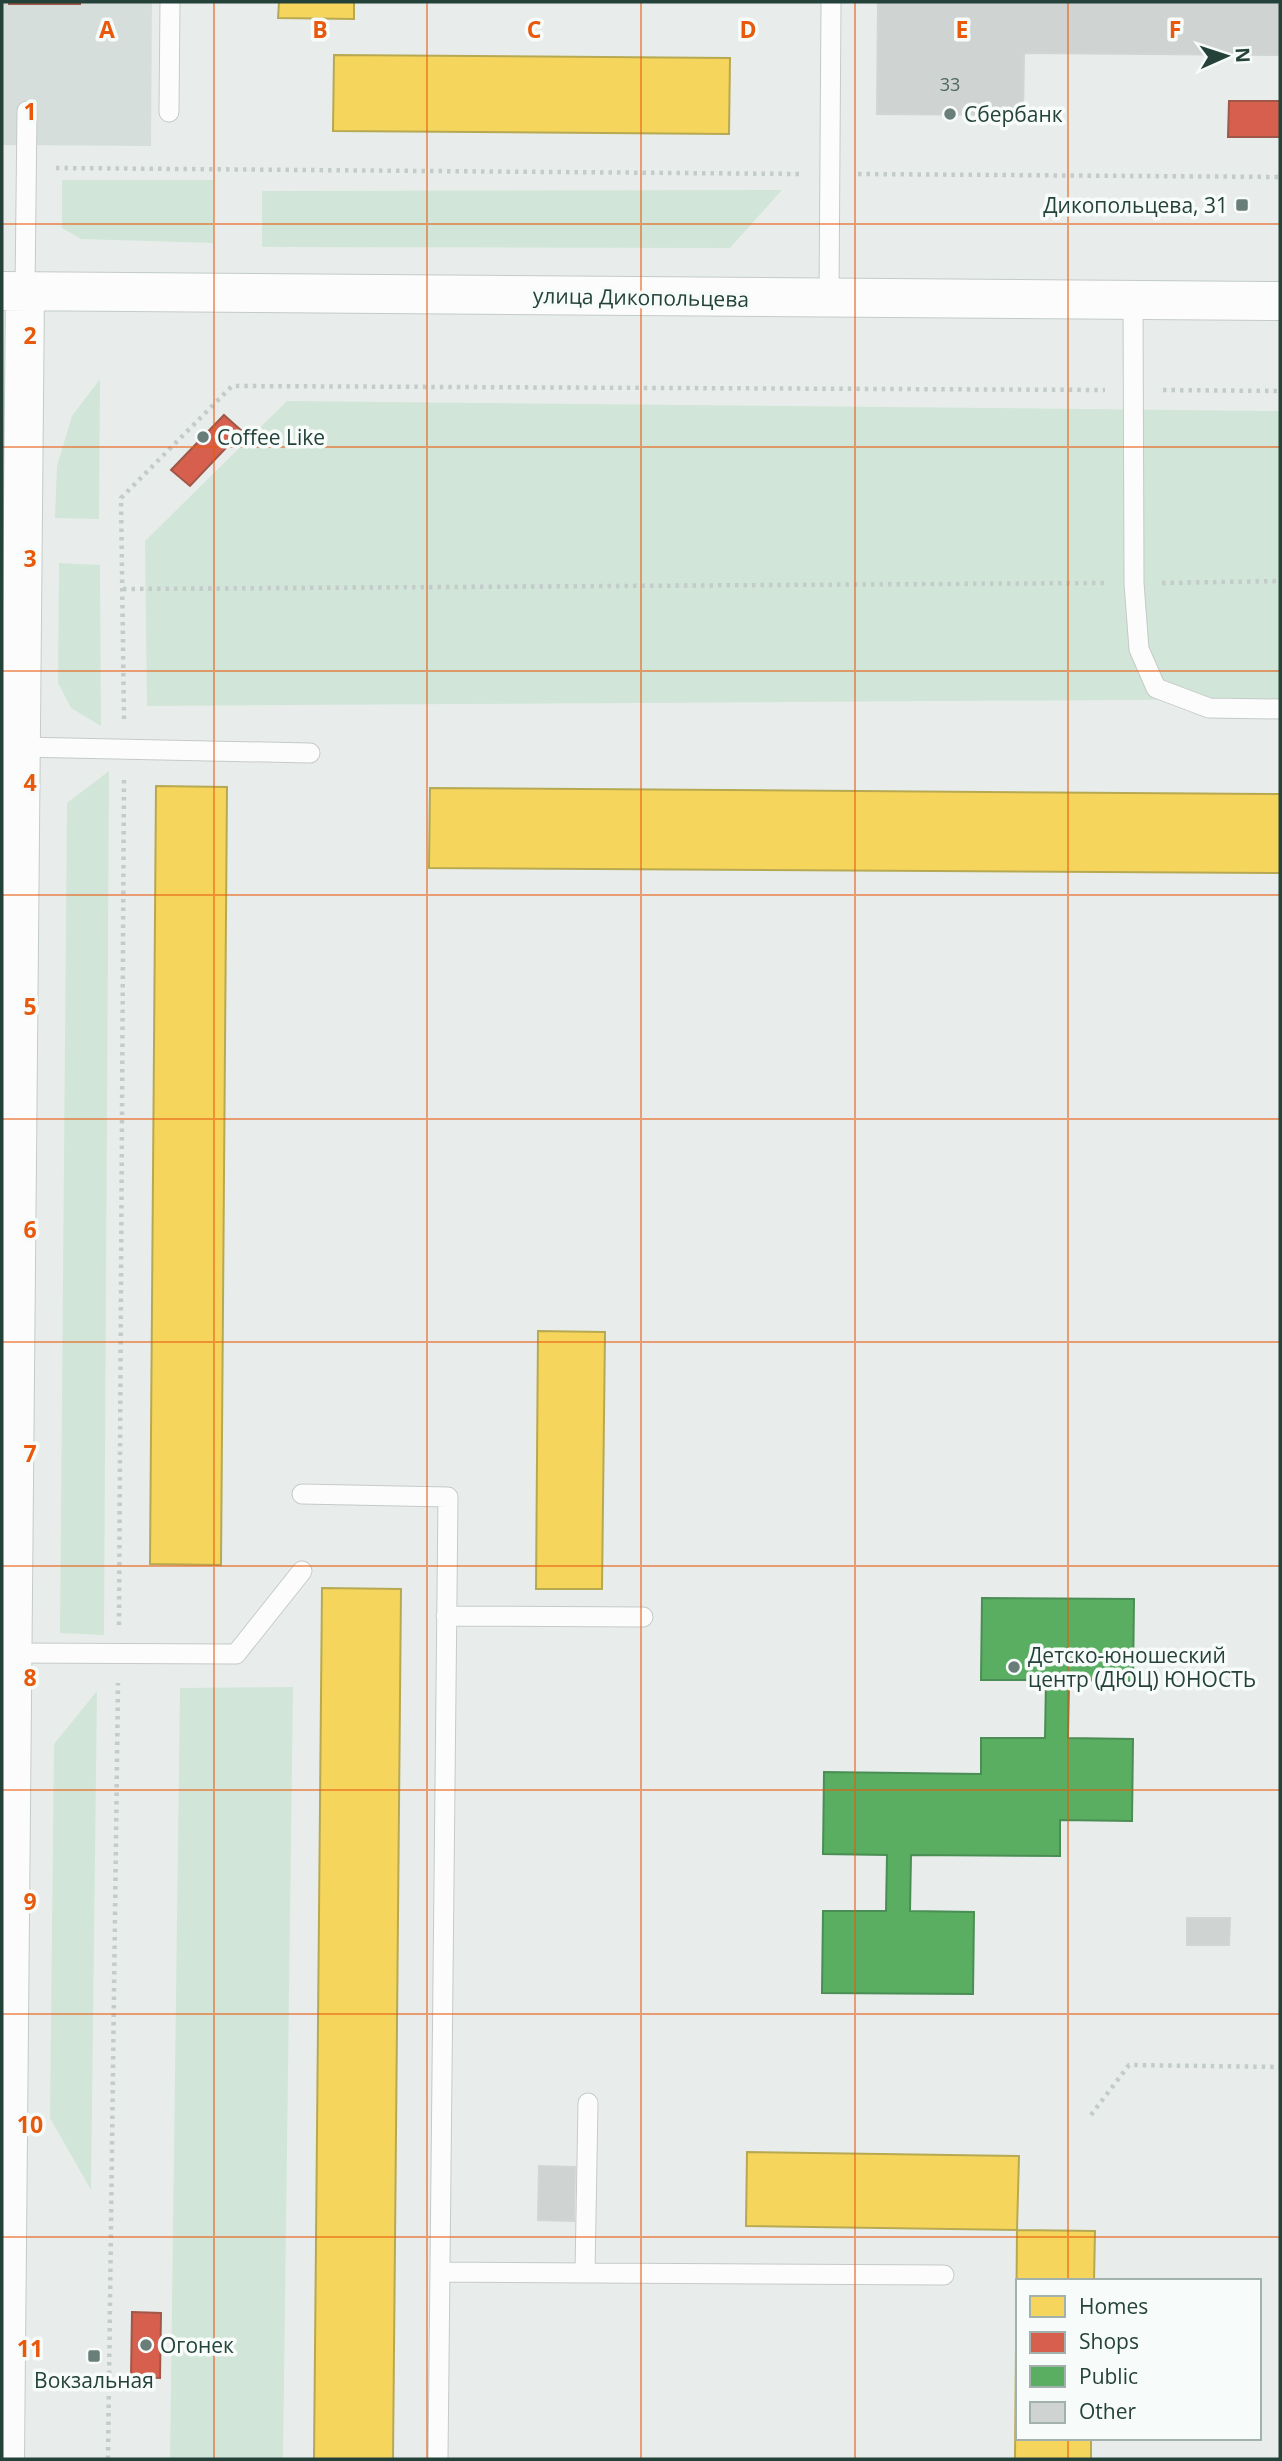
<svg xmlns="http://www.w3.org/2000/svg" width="1282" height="2461" font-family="'Open Sans',sans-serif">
<rect width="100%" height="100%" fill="#e8edeb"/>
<!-- built -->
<path fill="#d6dedb" d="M 2,2 L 152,2 L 151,146 L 2,145 Z"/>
<!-- green -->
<path fill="#d1e6d8" d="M 62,180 L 213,180 L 213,243 L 81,239 L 62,228 Z
M 782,190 L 730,248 L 262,247 L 262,191 Z
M 100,379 L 99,519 L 55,518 L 57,466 L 72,416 Z
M 287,401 L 1280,411 L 1280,699 L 147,706 L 145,541 Z
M 59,563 L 100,565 L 101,726 L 71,708 L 58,683 Z
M 109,771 L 104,1635 L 60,1633 L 67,803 Z
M 293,1687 L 283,2459 L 170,2459 L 180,1688 Z
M 97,1691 L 91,2190 L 50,2118 L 54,1744 Z"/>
<!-- homes -->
<path fill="#f6d55c" stroke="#b7a952" stroke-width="2" d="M 279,2 L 354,2 L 354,19 L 278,18 Z
M 334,55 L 730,58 L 729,134 L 333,131 Z
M 156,786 L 227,787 L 221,1565 L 150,1564 Z
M 430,788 L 1280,794 L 1280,873 L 429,868 Z
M 538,1331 L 605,1332 L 602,1589 L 536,1589 Z
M 322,1588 L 401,1589 L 393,2459 L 314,2459 Z
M 747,2152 L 1019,2156 L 1017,2230 L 746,2226 Z
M 1017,2230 L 1095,2231 L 1094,2281 L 1018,2281 L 1018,2438 L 1091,2438 L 1091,2459 L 1015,2459 Z"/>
<!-- shops -->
<path fill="#d6604d" stroke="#a15747" stroke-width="2" d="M 9,2 L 80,2 L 80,4 L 9,4 Z
M 1229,101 L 1280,101 L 1280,137 L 1228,137 Z
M 224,415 L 242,431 L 190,486 L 171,470 Z
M 132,2312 L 161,2313 L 160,2378 L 131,2377 Z"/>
<!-- public -->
<path fill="#5aae61" stroke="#4a8e55" stroke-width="2" d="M 982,1598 L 1134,1599 L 1133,1681 L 1069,1680 L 1068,1738 L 1133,1739 L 1132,1821 L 1060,1820 L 1060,1856 L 911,1855 L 910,1911 L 974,1912 L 973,1994 L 822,1993 L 823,1911 L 886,1911 L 887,1855 L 823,1854 L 824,1772 L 981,1774 L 981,1738 L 1045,1738 L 1046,1680 L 981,1680 Z"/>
<!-- building -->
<path fill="#cfd4d2" stroke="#d1d6d4" stroke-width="2" d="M 878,2 L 1280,2 L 1280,55 L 1024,53 L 1023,115 L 877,114 Z
M 1187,1918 L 1230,1918 L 1229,1945 L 1187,1945 Z
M 539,2166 L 575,2167 L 574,2221 L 538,2220 Z"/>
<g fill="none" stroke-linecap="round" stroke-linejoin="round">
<!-- lane casing -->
<g stroke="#c5cac8" stroke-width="21">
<path id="lane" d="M 169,112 L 170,2
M 25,291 L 27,111
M 829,298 L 831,2
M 1133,300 L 1134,583 L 1139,649 L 1156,688 L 1209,708 L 1280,709
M 21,747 L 310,753
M 302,1494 L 448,1497 L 438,2459
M 446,1616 L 643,1617
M 13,1653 L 236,1654 L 302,1571
M 440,2272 L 944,2275
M 585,2273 L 588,2103"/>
</g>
<!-- secondary casing -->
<g stroke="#c3cbc8" stroke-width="40">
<path id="secondary" d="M 2,291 L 1280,301
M 5,2459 L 25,291"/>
</g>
<!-- path -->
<path stroke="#c3ccca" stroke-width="4.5" stroke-dasharray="3.5 5" stroke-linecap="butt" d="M 56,168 L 800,174
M 858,174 L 1280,177
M 1163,390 L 1280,391
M 1162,583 L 1280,581
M 123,589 L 1104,583
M 124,719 L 121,498 L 232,386 L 1105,390
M 119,1625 L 124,777
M 1091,2115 L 1129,2065 L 1280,2067
M 108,2459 L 118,1683"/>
<!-- lane -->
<use href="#lane" stroke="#fcfcfc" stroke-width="19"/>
<!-- secondary -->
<use href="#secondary" stroke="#fcfcfc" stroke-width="38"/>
</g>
<!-- grid -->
<path fill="none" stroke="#e8590c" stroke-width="2" stroke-opacity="0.55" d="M 214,2 L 214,2459M 427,2 L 427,2459M 641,2 L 641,2459M 855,2 L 855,2459M 1068,2 L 1068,2281M 2,224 L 1280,224M 2,447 L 1280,447M 2,671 L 1280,671M 2,895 L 1280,895M 2,1119 L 1280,1119M 2,1342 L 1280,1342M 2,1566 L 1280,1566M 2,1790 L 1280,1790M 2,2014 L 1280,2014M 2,2237 L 1280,2237M 1068,2438 L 1068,2459"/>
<!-- markers -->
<g fill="#697e78" stroke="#f7fbf9" stroke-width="2.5">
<circle cx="950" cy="114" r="7"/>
<rect x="1235" y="198" width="14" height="14" rx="3.5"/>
<circle cx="203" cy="437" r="7"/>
<circle cx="1014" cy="1667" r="7"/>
<circle cx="146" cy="2345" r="7"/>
<rect x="87" y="2349" width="14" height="14" rx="3.5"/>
</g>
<g text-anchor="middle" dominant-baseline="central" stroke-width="7" stroke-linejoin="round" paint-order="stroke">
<!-- number labels -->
<g font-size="18" fill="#506761">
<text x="950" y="84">33</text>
</g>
<!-- poi labels -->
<g font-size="21" fill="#24423a" stroke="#f7fbf9" text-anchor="start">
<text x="964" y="114">Сбербанк</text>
<text x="1228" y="205" text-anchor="end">Дикопольцева, 31</text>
<text x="217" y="437">Coffee Like</text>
<text x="1028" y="1655">Детско-юношеский<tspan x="1028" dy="24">центр (ДЮЦ) ЮНОСТЬ</tspan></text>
<text x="160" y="2345">Огонек</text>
<text x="94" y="2380" text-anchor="middle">Вокзальная</text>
</g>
<!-- street labels -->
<g font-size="21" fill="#24423a" stroke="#f7fbf9">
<text transform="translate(641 297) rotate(1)">улица Дикопольцева</text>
</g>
</g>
<g font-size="23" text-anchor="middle" font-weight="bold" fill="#e8590c" stroke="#f7fbf9" stroke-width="7" stroke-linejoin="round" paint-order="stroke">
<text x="107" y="38">A</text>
<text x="320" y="38">B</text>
<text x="534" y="38">C</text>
<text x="748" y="38">D</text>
<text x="962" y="38">E</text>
<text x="1175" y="38">F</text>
<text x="30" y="120">1</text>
<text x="30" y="344">2</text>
<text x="30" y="567">3</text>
<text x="30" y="791">4</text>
<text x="30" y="1015">5</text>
<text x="30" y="1238">6</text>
<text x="30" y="1462">7</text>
<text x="30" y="1686">8</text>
<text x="30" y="1910">9</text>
<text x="30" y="2133">10</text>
<text x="30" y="2357">11</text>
</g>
<!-- border -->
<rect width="1282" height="2461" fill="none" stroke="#24423a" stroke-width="7"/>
<!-- legend -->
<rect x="1016" y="2279" width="245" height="161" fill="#f7fbf9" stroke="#a3b1ad" stroke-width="2"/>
<rect x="1030" y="2296" width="35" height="21" fill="#f6d55c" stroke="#a3b1ad" stroke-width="2"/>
<text x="1079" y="2314" font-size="21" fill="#24423a">Homes</text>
<rect x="1030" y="2332" width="35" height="21" fill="#d6604d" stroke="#a3b1ad" stroke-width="2"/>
<text x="1079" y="2349" font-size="21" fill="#24423a">Shops</text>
<rect x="1030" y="2366" width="35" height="21" fill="#5aae61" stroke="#a3b1ad" stroke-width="2"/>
<text x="1079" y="2384" font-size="21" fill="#24423a">Public</text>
<rect x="1030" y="2402" width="35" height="21" fill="#cfd4d2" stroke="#a3b1ad" stroke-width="2"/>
<text x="1079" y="2419" font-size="21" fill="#24423a">Other</text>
<!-- north arrow -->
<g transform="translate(1226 56) rotate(87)" stroke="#f7fbf9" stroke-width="5" paint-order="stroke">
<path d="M0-5L12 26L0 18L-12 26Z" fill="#24423a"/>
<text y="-10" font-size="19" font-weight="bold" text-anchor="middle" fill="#24423a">N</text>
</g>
</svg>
